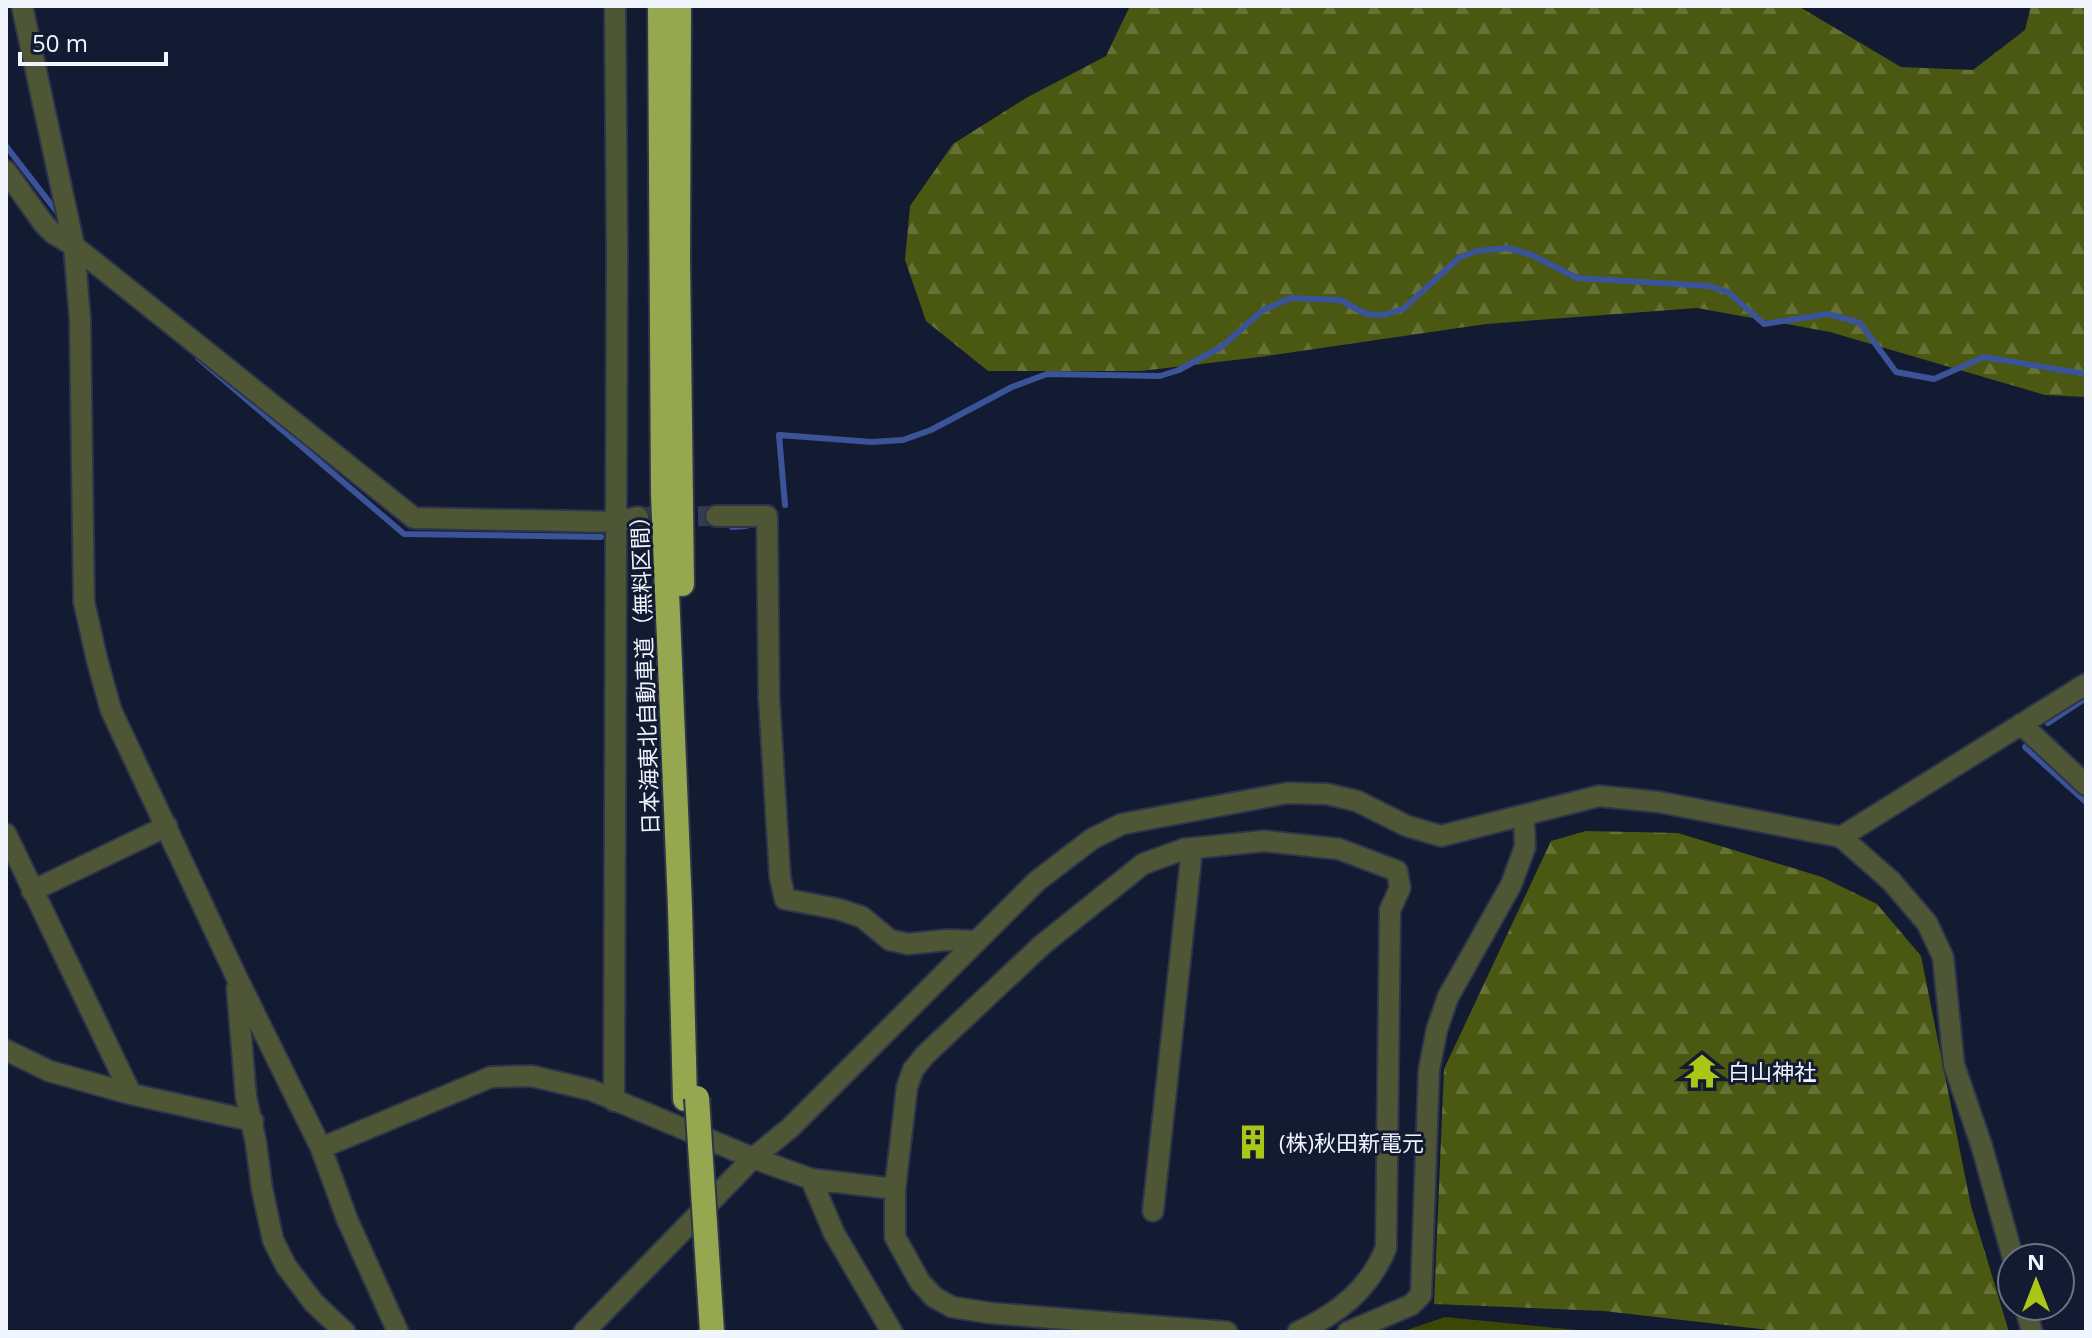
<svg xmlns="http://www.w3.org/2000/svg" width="2092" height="1338" font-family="'Open Sans','Noto Sans JP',sans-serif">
<defs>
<pattern id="forest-firs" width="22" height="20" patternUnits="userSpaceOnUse" patternTransform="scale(2)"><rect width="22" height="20" fill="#4b5812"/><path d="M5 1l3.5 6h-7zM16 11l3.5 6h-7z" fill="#657136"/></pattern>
</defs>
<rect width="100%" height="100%" fill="#121b32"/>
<!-- forest -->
<path fill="url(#forest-firs)" d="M 1130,6 L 1798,6 L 1901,67 L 1973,70 L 2025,30 L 2031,6 L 2086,6 L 2086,397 L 2045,395 L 1830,332 L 1697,308 L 1486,324 L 1260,357 L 1141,371 L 988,371 L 926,321 L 905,260 L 910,206 L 953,144 L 1026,98 L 1106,56 Z
M 1586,831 L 1678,833 L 1822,877 L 1877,904 L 1921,956 L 1971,1206 L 2009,1332 L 1787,1332 L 1604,1311 L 1434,1304 L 1444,1069 L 1551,841 Z"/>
<!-- garden -->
<path fill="#3b4703" d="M 1445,1317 L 1597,1332 L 1401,1332 Z"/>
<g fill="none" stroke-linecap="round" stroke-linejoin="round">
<!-- stream -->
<path stroke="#3b5398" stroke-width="6" d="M 6,146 L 60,216
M 198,358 L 404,534 L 601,537
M 785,505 L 779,435 L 872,442 L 903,440 L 931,430 L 1012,387 L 1047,374 L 1160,376 L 1179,370 L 1221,347 L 1263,310 L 1291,298 L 1340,300 L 1366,314 L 1383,315 L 1403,309 L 1460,257 L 1477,251 L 1508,248 L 1532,255 L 1577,278 L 1709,286 L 1728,292 L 1764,324 L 1828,314 L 1860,323 L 1896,372 L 1934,379 L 1984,357 L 2086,374
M 732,527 L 746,526
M 629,535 L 657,533
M 2048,723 L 2086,698
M 2025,747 L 2086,802"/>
<!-- minor-tunnel -->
<path stroke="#333c51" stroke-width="20" stroke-dasharray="20 10" stroke-linecap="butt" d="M 638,517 L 716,516"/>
<!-- minor casing -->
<g stroke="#2d354a" stroke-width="24">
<path id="minor" d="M 22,6 L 74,246 L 80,319 L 84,602 L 97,660 L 111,710 L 236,976 L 321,1148 L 347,1219 L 398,1332
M 6,171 L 44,224 L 53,233 L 74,246 L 414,518 L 616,522 L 638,517
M 716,516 L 767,516 L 769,698 L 780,877 L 785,899 L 838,909 L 862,917 L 890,940 L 908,944 L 947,940 L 975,941
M 2021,724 L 2086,785
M 6,834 L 131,1094
M 1841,837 L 2086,684
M 32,891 L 167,826
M 237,988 L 246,1097 L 256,1143 L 262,1189 L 273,1240 L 286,1266 L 314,1303 L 345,1332
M 6,1050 L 49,1071 L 131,1094 L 253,1121
M 614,1101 L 617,252 L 615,6
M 321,1148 L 491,1077 L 532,1076 L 591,1090 L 753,1158 L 811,1179 L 834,1233 L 892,1332
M 811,1179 L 895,1189
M 1153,1211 L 1192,849
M 2025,1306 L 2032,1332
M 584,1332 L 753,1158 L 790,1128 L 1037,881 L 1092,839 L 1122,824 L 1287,793 L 1327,794 L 1357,801 L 1407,826 L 1441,836 L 1599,796 L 1659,802 L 1841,837 L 1891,881 L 1927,923 L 1943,957 L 1954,1065 L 1982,1147 L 2013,1258
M 1227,1332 L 990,1313 L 952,1307 L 934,1297 L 920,1282 L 895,1237 L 895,1189 L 907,1087 L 913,1070 L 925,1055 L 1042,945 L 1143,864 L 1184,849 L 1264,841 L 1339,849 L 1397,871 L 1400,888 L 1390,910 L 1386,1248 C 1369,1290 1337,1314 1298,1332
M 1348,1332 L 1411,1305 L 1421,1295 L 1429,1070 L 1437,1029 L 1448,997 L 1511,885 L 1525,847 L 1524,815"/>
</g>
<!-- highway casing -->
<g stroke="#2d354a" stroke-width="28">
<path id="highway" d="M 660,6 L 663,494 L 680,907 L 685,1099
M 679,6 L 678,259 L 682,584"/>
</g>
<!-- minor -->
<use href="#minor" stroke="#4e5635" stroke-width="20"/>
<!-- highway -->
<use href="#highway" stroke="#95a850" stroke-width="24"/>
<!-- highway-bridge casing -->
<g stroke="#2d354a" stroke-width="28" stroke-linecap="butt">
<path id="highway-bridge" d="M 697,1098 L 712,1332"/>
</g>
<!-- highway-bridge -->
<use href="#highway-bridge" stroke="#95a850" stroke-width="24"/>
</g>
<!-- icons -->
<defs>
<g id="temple-bare" transform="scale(2.76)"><path d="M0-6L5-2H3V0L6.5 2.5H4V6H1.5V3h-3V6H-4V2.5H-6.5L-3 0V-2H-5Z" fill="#aac717" stroke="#121b32" stroke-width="2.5" paint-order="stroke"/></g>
<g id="building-bare" transform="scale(2.76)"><path d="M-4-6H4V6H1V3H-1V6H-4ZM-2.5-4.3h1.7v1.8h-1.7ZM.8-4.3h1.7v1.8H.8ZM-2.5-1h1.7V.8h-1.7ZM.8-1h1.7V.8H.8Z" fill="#aac717" stroke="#121b32" stroke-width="2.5" paint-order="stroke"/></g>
</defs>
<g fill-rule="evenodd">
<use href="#temple-bare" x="1702" y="1071"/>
<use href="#building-bare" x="1253" y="1142"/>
</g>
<g text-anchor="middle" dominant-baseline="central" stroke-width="6" stroke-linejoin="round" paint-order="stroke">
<!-- street labels -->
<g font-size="22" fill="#f0f5fe" stroke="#121b32">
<text transform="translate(644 670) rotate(-92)">日本海東北自動車道（無料区間）</text>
</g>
<!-- poi labels -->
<g font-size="22" fill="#f0f5fe" stroke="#121b32" text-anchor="start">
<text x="1728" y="1071">白山神社</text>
<text x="1279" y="1142">(株)秋田新電元</text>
</g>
</g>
<!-- border -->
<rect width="2092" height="1338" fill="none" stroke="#f0f5fe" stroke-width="16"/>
<!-- north arrow -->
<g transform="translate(2036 1282)"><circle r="38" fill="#121b32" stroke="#6b7284" stroke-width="2"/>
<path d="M0-6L14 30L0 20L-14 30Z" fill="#aac717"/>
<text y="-12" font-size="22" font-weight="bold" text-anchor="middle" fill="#f0f5fe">N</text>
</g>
<!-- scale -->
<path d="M20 52v12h146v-12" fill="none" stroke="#f0f5fe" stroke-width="4"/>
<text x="32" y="52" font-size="24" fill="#f0f5fe" stroke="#121b32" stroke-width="6" paint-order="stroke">50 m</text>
</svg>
